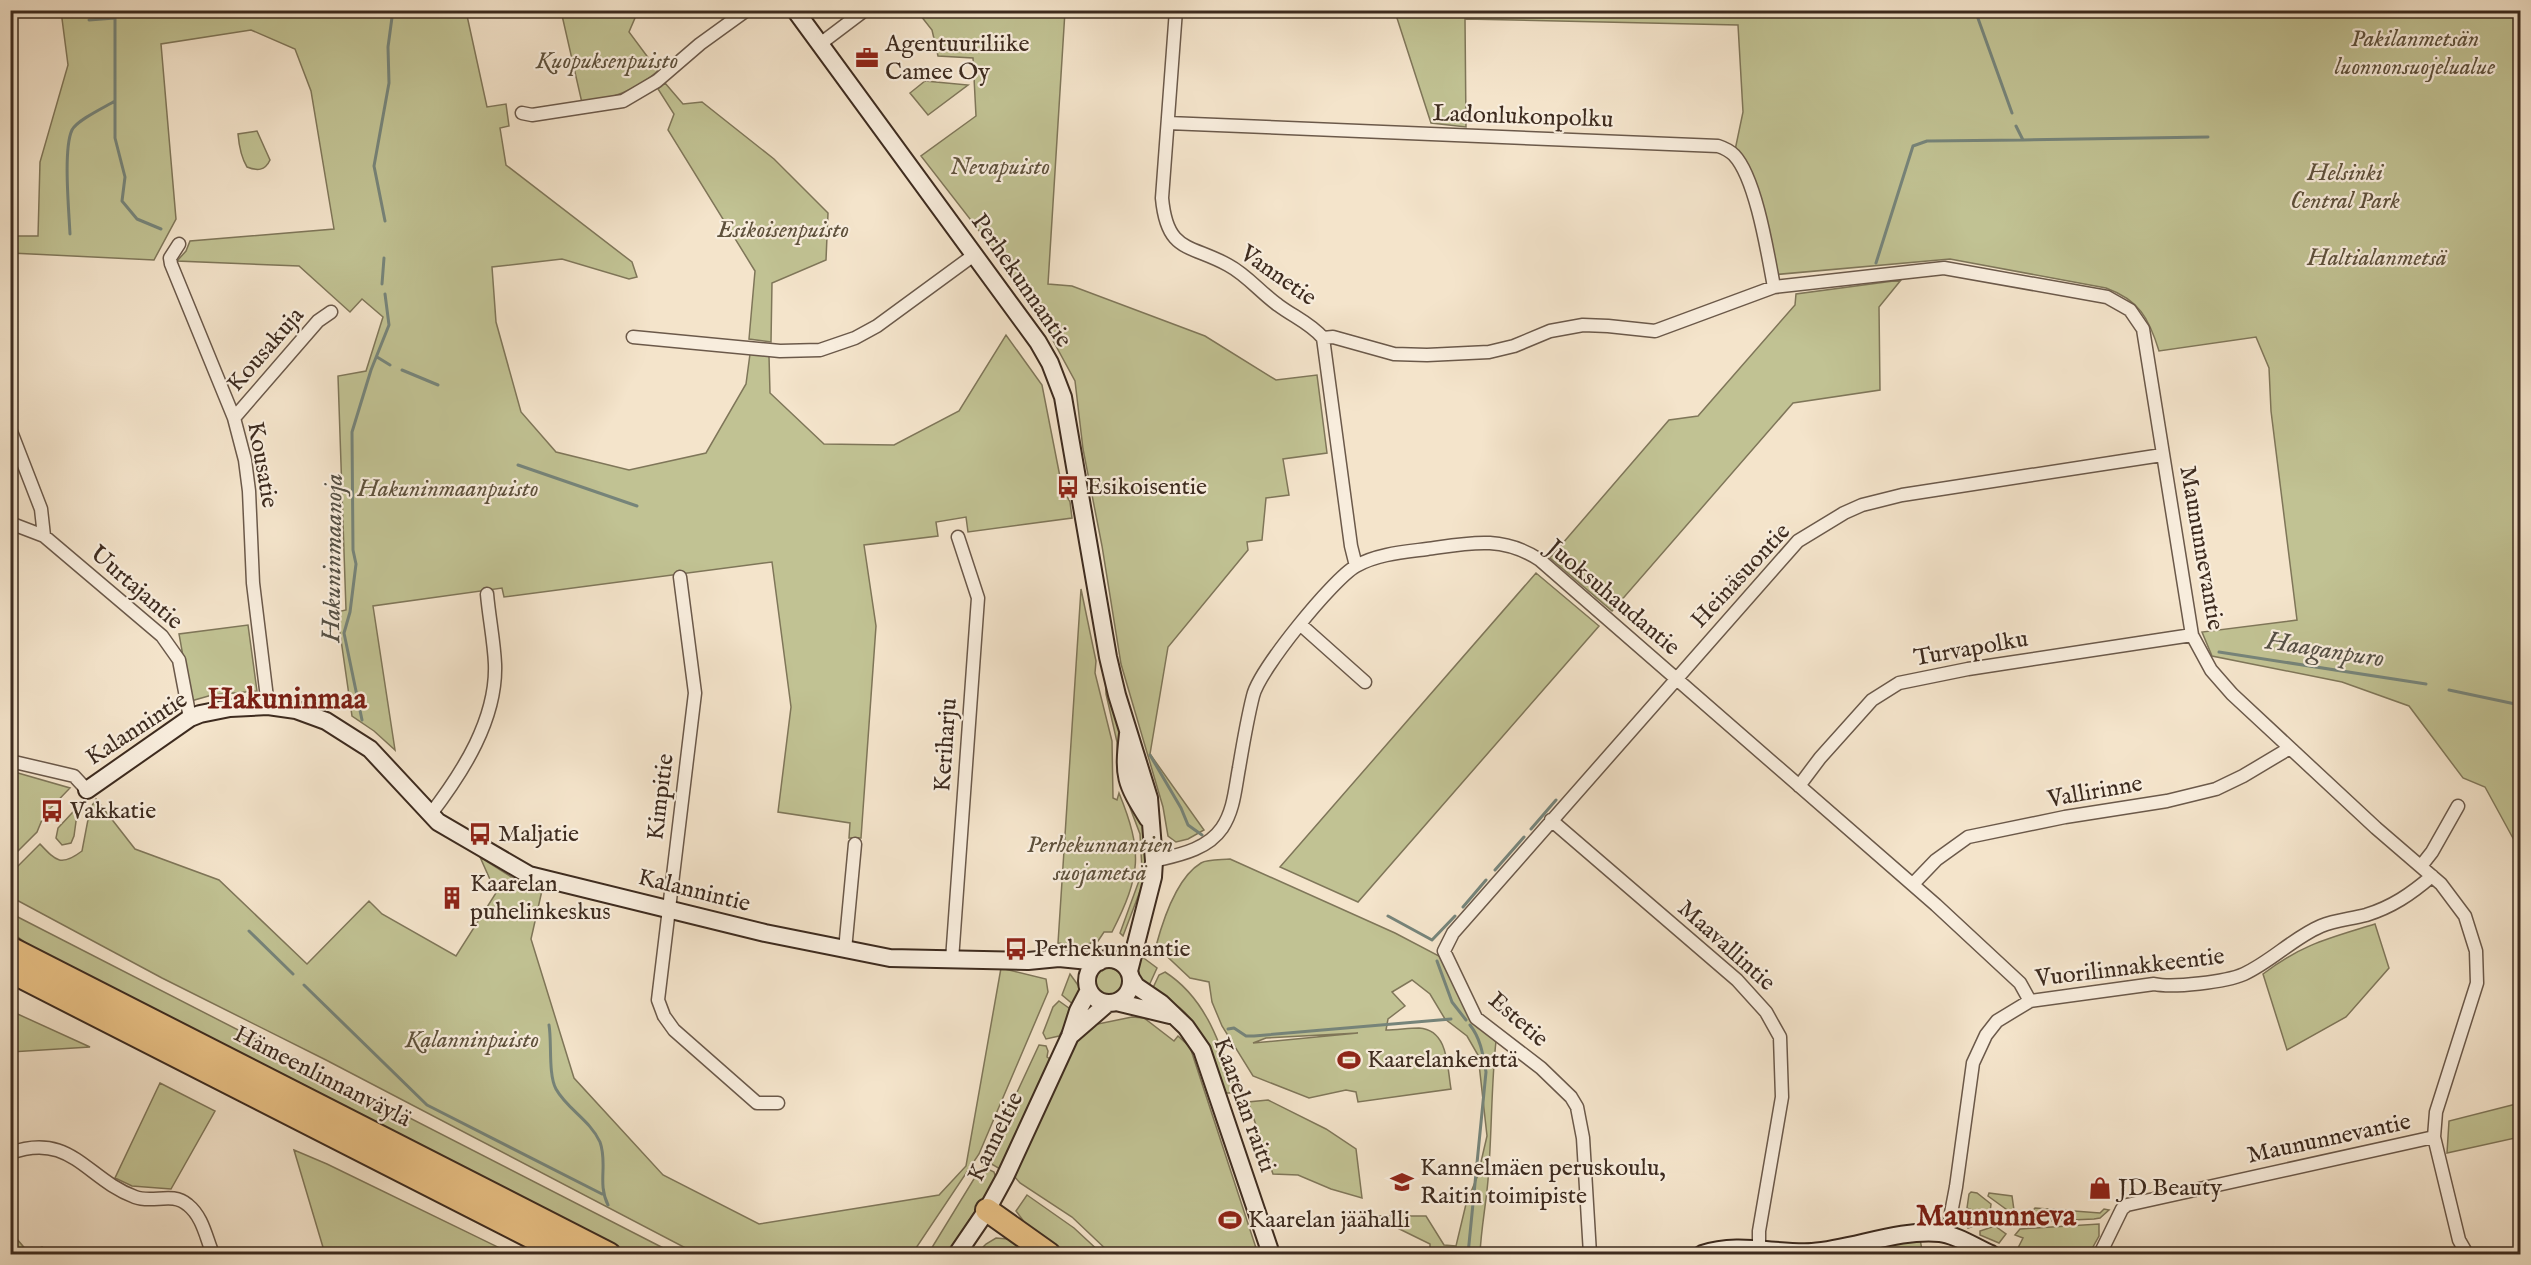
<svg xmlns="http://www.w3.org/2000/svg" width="2531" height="1265" font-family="'IM FELL English',serif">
<rect width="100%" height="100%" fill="#f4e4cb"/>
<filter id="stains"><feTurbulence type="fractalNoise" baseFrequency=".00333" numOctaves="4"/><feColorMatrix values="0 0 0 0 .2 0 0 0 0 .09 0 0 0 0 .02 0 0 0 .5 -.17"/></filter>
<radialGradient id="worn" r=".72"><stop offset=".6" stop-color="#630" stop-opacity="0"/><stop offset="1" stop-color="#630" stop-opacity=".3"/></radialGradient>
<!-- green -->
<path fill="#c1c293" stroke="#7f7659" stroke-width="1.5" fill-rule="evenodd" d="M 1353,10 L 2520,11 L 2520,851 L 2485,787 L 2463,778 L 2409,706 L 2342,682 L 2212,656 L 2202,632 L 2297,620 L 2271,411 L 2269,368 L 2256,337 L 2159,351 C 2149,318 2139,300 2106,288 L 1950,259 L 1771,275 L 1764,236 L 1734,155 L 1743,112 L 1738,25 L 1465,19 L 1466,127 L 1431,123 L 1396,15 L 1353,13 Z
M 61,11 L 466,11 L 487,107 L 506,104 L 509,126 L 500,128 L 506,165 L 632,262 L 637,277 L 629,279 L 562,259 L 492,267 L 496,322 L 521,412 L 556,452 L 629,470 L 706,453 L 746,384 L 750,354 L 769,356 L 770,393 L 824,444 L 894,445 L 959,411 L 1006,335 L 1042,385 L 1062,487 L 1070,502 L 1072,518 L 968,532 L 966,517 L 936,522 L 938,536 L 864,545 L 876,626 L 861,838 L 849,838 L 850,823 L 778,812 L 791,707 L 772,562 L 504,597 L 502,588 L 373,606 L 395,750 L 374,731 L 352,716 L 337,612 L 346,610 L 338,376 L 366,371 L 383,317 L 362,299 L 350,312 L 299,266 L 177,261 L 186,251 L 190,241 L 334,229 L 311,91 L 295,49 L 251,30 L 161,44 L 176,219 L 154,260 L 11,253 L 10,236 L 38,236 L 40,162 L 68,65 Z
M 561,11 L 638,11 L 629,32 L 658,71 C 634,91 612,99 582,103 Z
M 917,11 L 1065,11 L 1048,284 L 1072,286 L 1205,336 L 1276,380 L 1317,375 L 1327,453 L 1283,459 L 1289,495 L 1266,498 L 1262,540 L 1247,542 L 1248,550 L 1168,647 L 1150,754 L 1204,830 L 1188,839 L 1176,842 L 1168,836 L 1163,807 L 1121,664 L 1102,546 L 1083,449 L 1075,381 L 1026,291 L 921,156 L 976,116 L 973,58 L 938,56 L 932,30 Z
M 925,81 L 968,85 L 928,115 L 910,93 Z
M 665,83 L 683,104 L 702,102 L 774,159 L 828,213 L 826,260 L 772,283 L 771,342 L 749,339 L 755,271 L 668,130 L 674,114 L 658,89 Z
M 257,131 L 270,160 C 265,171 257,171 247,167 C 241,157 239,146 238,134 Z
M 1901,280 L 1879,307 L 1880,390 L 1793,403 L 1612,611 L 1550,558 L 1669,420 L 1698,416 L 1795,305 L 1796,294 Z
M 1536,573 L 1599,626 L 1358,902 L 1280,867 Z
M 1081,589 L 1096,661 L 1095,673 L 1112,741 L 1113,798 L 1117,800 L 1119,793 C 1143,852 1141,875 1112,932 L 1104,932 L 1098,941 L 1081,946 L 1058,943 Z
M 248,625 L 257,691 L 212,695 L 191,701 L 179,634 Z
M 1105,672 L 1145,832 L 1147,853 L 1145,872 L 1142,870 L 1140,834 L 1118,776 L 1117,742 L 1106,694 Z
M 11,771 L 70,788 L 44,815 L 37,832 L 11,858 Z
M 96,799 L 135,849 L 219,880 L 307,964 L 369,901 L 382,914 L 456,956 L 496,893 L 480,857 L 519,882 L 543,886 L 531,939 L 574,1078 L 663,1175 L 759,1224 L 939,1195 L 966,1166 L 1001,968 L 1046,979 L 1048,992 L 979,1154 L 912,1254 L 697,1254 L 326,1060 L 162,978 L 11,897 L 11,873 L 40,844 C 56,861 61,867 82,851 L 90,809 Z
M 73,812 L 77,814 L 74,836 L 71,843 L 62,845 L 56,838 L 58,828 Z
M 1230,859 L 1395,933 L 1439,956 L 1445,964 L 1468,1015 L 1496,1041 C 1491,1087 1492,1134 1488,1180 C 1486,1205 1481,1229 1480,1254 L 1430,1254 L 1430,1244 L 1373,1216 L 1426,1216 L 1444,1245 L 1456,1246 L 1466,1204 L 1478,1175 L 1487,1136 L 1478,1055 L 1467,1036 L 1445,1019 L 1430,994 L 1412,980 L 1392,992 L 1405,1006 L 1388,1019 L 1386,1030 C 1397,1030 1408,1028 1419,1028 C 1449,1030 1447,1067 1451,1089 L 1358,1102 L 1356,1092 L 1346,1090 L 1309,1098 L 1253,1076 L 1222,1026 L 1212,1002 L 1209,982 L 1190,978 L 1156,946 C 1163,920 1176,878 1201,863 C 1208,859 1222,860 1230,859 ZM 1358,1033 L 1253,1043 L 1266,1038 Z
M 1140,878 L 1145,878 L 1123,936 L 1120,933 Z
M 10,913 L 675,1254 L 629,1254 L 41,954 L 11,932 Z
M 2375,924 L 2389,968 L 2346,1017 L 2287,1050 L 2263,974 C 2302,944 2330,938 2375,924 Z
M 1141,956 L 1157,968 L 1147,990 L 1135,970 Z
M1095 982a14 14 0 1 1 28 0a14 14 0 1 1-28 0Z
M 1165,972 C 1206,998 1220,1044 1235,1087 L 1230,1093 L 1223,1093 C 1212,1065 1205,1028 1180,1008 C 1172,1002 1161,997 1151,992 L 1159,975 Z
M 1070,974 L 1080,988 L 1075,1006 L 1062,995 Z
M 1059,1001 L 1073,1011 L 1059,1036 L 1046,1039 L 1043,1033 L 1053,1007 Z
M 11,1011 L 90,1047 L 11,1052 Z
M 1132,1017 L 1144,1018 L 1174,1041 L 1178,1036 L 1190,1047 L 1258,1254 L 1111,1254 L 1072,1217 L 1020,1183 L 1014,1176 C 1037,1124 1055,1065 1092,1021 L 1098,1024 Z
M 1039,1045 L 1046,1046 L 1048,1051 L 1047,1057 L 1050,1059 L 1032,1104 L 1000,1169 L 988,1162 L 987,1157 Z
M 160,1083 L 215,1111 L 171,1189 L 132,1186 L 115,1178 Z
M 1268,1100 L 1326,1129 L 1356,1149 L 1362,1198 L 1331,1189 L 1298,1175 L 1273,1174 L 1248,1102 Z
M 2520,1103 L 2520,1137 L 2447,1153 L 2449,1121 Z
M 294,1150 L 327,1164 L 512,1254 L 325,1254 Z
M 984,1167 L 994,1172 L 996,1178 L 948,1254 L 928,1254 L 980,1169 Z
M 1971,1192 L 1977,1193 L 1991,1204 L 1989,1221 L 1968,1228 L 1965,1222 L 1968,1218 L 1974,1218 L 1974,1211 L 1967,1208 L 1969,1194 Z
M 1989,1193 L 2012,1196 L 2014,1210 L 2018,1213 L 2026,1213 L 2021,1220 L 1988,1196 Z
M 1027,1195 L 1074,1228 L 1102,1254 L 1062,1254 L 1028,1227 L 1016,1211 Z
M 2035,1208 L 2100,1213 L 2104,1209 L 2109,1210 L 2100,1218 L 2094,1219 L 2024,1222 Z
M 2099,1224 L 2099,1236 L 2089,1254 L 2026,1254 L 2017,1250 L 2023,1238 L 2015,1235 L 2020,1229 Z
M 1995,1226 L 2006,1234 L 1999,1243 L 1980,1235 L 1980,1231 Z
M 11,1232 L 28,1252 L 42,1247 L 54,1254 L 11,1254 Z
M 996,1238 L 1008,1239 L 1034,1254 L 976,1254 L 986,1244 Z
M 1920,1239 L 1922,1250 L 1881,1254 L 1880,1249 L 1900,1242 Z"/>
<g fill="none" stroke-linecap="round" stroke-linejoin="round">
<!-- stream -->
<path stroke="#76847a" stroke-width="3" d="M 115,10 L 115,138 L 125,177 L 122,201 L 137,219 L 161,229
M 1975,10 L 2012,113
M 89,20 L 115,18
M 2016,126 L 2023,140 L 2208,137
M 385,221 L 374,166 L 389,83 L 388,47 L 393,10
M 70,234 C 69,211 63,149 72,130 C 77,120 105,107 115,101
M 1876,263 L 1913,146 L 1927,141 L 2023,140
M 382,284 L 384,258
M 377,357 L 390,365
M 402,370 L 438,385
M 518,465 L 637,506
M 2219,652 L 2426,684
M 2449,690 L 2520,705
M 362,720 L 344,633 L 350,612 L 356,564 L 353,550 L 352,432 L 371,370 L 389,325 L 385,294
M 1150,755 L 1181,808 L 1188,825 L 1202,835
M 1531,829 L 1556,800
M 1495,870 L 1524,837
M 1463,907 L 1486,880
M 1388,916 L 1432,940 L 1455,916
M 249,931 L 293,974
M 1437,961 L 1452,1002 L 1466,1020
M 304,985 L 427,1105 L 602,1194
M 549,1025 C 552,1042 548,1074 556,1089 C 567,1109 590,1120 600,1142 C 608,1164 597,1183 608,1205
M 1228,1029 L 1234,1028 L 1246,1036 L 1254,1036 L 1451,1019
M 1468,1254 L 1486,1072 C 1483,1055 1481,1039 1470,1025"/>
<!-- street casing -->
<g stroke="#6b594a" stroke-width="15">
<path id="street" d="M 1176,10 L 1162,198 C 1167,253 1190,244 1228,265 C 1247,275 1261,293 1278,305 C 1294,317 1310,323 1323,338 L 1351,546 L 1356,566
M 820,44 L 865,10
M 522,113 L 532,115 L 623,101 L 657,81 L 700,44 L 747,10
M 1168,123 L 1718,146 C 1724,148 1729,150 1734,155 C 1756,178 1768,255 1774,287
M 179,244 L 170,258 L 171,264 L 234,418 L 245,460 L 249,491 L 253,583 L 268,706
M 633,337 L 780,351 L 820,350 L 855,338 L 877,326 L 974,255
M 1323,338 L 1333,337 L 1394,354 L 1427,355 L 1489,352 L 1514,346 L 1550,331 L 1583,325 L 1608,326 L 1655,331 L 1774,287 L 1944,268 L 2107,297 L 2130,310 L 2143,329 L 2192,635 L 2211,670 L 2232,694 L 2376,828 L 2441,884 L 2465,916 L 2476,951 L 2477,983 L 2436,1112 L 2434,1137 L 2127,1205 L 2122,1209 L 2100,1254
M 234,418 L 318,321 L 331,312
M 10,429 L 41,509 L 44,536
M 10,523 L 44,536 L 162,636 L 179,660 L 190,718
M 680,577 L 695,693 L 658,1000 L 664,1016 L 674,1030 L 757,1103 L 778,1103
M 1301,625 L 1365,682
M 10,761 L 74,776 L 87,790
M 1799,786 L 1820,758 L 1872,700 L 1899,683 L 1968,669 L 2192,635
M 430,815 C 463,772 497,719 495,664 C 494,641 489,617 487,594
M 1551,820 L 1737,980 L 1766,1012 L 1780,1037 L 1782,1097 L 1759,1231 L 1759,1254
M 1154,861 C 1178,855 1207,850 1222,828 C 1234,810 1235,789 1239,768 C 1243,744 1247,720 1253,696 C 1259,670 1333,579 1356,566 C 1377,554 1404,552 1427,549 C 1469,543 1502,535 1540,560 L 1936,905 L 2020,983 L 2030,1001
M 2421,866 L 2432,852 L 2458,806
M 1913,884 L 1936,860 L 1968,837 L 2065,817 L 2167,801 L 2216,789 L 2243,776 L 2290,748
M 845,950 L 855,844
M 952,960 L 978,598 L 958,537
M 2434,1137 L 2459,1240 L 2467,1254
M 10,1153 C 71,1131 86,1179 135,1197 C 153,1204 172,1191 188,1205 C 203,1217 206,1238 213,1254
M 1947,1234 L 1956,1187 L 1973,1063 L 1986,1035 L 1997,1021 L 2030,1001 L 2154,984 C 2173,988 2226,982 2244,974 C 2272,961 2293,938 2321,926 C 2335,920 2351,919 2366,915 C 2392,907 2411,894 2432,876
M 1590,1254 L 1583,1138 L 1577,1107 L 1571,1097 L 1541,1068 L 1476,1018 L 1444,951 L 1453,933 L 1798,541 L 1844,513 L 1862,505 L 1902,495 L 2162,455"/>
</g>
<!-- secondary casing -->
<g stroke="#3d2b1f" stroke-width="20">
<path id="secondary" d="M 795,10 L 1038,342 L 1050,363 L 1063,397 L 1108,657 L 1117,695 L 1149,798 L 1154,861 L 1153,877 L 1129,971
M 1128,734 C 1123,777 1125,782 1148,819
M 87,790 L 190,718 L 200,714 L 230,708 L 268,706 L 296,710 L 326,721 L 370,749 L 438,822 L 529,875 L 765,933 L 890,958 L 1028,961 L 1059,958 L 1099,962
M1087 981a22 22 0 1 1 44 0a22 22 0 1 1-44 0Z
M 1131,978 L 1136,986 L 1161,1003 L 1186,1027 L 1202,1050 L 1271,1254
M 1116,1002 L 1170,1015
M 1070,1036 L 1108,1003
M 957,1254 L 987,1210 L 1005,1177 L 1070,1036 L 1078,1011 L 1089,990
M 1702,1254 C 1739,1242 1774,1254 1812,1252 C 1854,1249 1897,1229 1940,1233 C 1957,1235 1975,1247 1991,1254"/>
</g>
<!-- highway casing -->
<g stroke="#3d2b1f" stroke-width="26">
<path id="highway" d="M 10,948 L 609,1254
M 10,971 L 565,1254
M 987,1210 L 1049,1254"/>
</g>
<!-- street -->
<use href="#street" stroke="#f8eddd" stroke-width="12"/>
<!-- secondary -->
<use href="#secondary" stroke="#f8eddd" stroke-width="16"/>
<!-- highway -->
<use href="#highway" stroke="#eac286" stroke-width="22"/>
</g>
<!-- icons -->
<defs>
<g id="office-bare" transform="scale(1.8)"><path d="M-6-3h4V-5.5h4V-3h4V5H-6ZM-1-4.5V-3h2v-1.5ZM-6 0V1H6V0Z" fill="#8f2418" stroke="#f8eddd" stroke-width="2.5" paint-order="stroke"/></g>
<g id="bus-bare" transform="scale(1.8)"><path d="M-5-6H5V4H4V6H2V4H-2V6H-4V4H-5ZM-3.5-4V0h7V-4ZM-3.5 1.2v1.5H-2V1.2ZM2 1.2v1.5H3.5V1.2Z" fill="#8f2418" stroke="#f8eddd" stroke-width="2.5" paint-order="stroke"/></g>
<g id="building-bare" transform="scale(1.8)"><path d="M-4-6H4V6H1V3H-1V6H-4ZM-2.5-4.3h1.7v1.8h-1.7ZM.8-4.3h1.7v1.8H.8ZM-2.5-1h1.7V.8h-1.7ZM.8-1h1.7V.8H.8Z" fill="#8f2418" stroke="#f8eddd" stroke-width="2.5" paint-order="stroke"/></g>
<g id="stadium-bare" transform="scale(1.8)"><path d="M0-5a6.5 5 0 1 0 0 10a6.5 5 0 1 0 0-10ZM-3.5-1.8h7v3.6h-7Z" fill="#8f2418" stroke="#f8eddd" stroke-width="2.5" paint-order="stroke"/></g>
<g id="school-bare" transform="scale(1.8)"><path d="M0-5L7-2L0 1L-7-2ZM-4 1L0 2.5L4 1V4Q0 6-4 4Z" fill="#8f2418" stroke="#f8eddd" stroke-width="2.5" paint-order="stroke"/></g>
<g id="shop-bare" transform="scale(1.8)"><path d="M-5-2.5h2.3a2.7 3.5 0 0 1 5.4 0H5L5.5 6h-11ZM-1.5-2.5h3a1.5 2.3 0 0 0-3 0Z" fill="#8f2418" stroke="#f8eddd" stroke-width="2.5" paint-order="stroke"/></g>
</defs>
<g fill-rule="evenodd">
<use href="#office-bare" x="867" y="58"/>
<use href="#bus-bare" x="1068" y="487"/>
<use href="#bus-bare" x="52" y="811"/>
<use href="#bus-bare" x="480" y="834"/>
<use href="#building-bare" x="452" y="898"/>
<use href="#bus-bare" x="1016" y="949"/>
<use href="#stadium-bare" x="1349" y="1060"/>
<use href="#school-bare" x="1402" y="1182"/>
<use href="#shop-bare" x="2100" y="1188"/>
<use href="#stadium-bare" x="1230" y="1220"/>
</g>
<g text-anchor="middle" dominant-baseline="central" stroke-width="4.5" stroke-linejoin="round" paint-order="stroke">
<!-- park labels -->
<g font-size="24" font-style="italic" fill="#5e513c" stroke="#f8eddd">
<text x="2415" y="39">Pakilanmetsän<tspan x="2415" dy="28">luonnonsuojelualue</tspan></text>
<text x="607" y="61">Kuopuksenpuisto</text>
<text x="1000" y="167">Nevapuisto</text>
<text x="2345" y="173">Helsinki<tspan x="2345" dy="28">Central Park</tspan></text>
<text x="783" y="230">Esikoisenpuisto</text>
<text x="2377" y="258">Haltialanmetsä</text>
<text x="448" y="489">Hakuninmaanpuisto</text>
<text x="1100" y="845">Perhekunnantien<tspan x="1100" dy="28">suojametsä</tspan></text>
<text x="472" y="1040">Kalanninpuisto</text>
</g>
<!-- poi labels -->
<g font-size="24" fill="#3d2b1f" stroke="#f8eddd" text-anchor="start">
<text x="885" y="44">Agentuuriliike<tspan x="885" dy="28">Camee Oy</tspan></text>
<text x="1086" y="487">Esikoisentie</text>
<text x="70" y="811">Vakkatie</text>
<text x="498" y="834">Maljatie</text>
<text x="470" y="884">Kaarelan<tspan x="470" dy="28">puhelinkeskus</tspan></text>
<text x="1034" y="949">Perhekunnantie</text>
<text x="1367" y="1060">Kaarelankenttä</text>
<text x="1420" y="1168">Kannelmäen peruskoulu,<tspan x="1420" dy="28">Raitin toimipiste</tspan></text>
<text x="2118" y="1188">JD Beauty</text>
<text x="1248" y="1220">Kaarelan jäähalli</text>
</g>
<!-- street labels -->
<g font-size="24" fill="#3d2b1f" stroke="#f8eddd">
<text transform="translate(1523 117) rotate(2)">Ladonlukonpolku</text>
<text transform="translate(1278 276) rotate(35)">Vannetie</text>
<text transform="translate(1021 281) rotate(55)">Perhekunnantie</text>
<text transform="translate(266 350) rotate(-49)">Kousakuja</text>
<text transform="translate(262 465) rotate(80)">Kousatie</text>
<text transform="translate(2201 548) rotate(80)">Maununnevantie</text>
<text transform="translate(1741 576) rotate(-47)">Heinäsuontie</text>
<text transform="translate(136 588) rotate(41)">Uurtajantie</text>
<text transform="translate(1613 598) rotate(40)">Juoksuhaudantie</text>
<text transform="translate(1971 649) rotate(-10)">Turvapolku</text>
<text transform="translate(137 729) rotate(-33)">Kalannintie</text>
<text transform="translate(946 745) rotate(-86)">Keriharju</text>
<text transform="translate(2095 792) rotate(-10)">Vallirinne</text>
<text transform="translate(661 797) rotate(-83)">Kimpitie</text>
<text transform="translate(694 891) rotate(14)">Kalannintie</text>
<text transform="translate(1726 946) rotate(42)">Maavallintie</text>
<text transform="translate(2130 968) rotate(-7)">Vuorilinnakkeentie</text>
<text transform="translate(1518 1020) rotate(41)">Estetie</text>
<text transform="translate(322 1077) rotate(27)">Hämeenlinnanväylä</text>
<text transform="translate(1244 1105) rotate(70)">Kaarelan raitti</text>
<text transform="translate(996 1137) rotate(-64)">Kanneltie</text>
<text transform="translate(2329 1139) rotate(-12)">Maununnevantie</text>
</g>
<!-- water labels -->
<g font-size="26" font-style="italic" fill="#555045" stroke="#f8eddd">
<text transform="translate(333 558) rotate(-89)">Hakuninmaanoja</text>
<text transform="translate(2325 650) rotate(9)">Haaganpuro</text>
</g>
<!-- district labels -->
<g font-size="30" font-weight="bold" fill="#7a1f14" stroke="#f8eddd">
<text x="287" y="700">Hakuninmaa</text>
<text x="1996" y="1217">Maununneva</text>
</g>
</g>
<!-- margin -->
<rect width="2531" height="1265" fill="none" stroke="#f4e4cb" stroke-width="36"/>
<rect x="12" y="12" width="2507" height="1241" fill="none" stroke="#3d2b1f" stroke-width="3"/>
<rect x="18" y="18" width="2495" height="1229" fill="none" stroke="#3d2b1f" stroke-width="1.5"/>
<rect width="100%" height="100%" filter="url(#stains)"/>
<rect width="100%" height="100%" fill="url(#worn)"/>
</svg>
